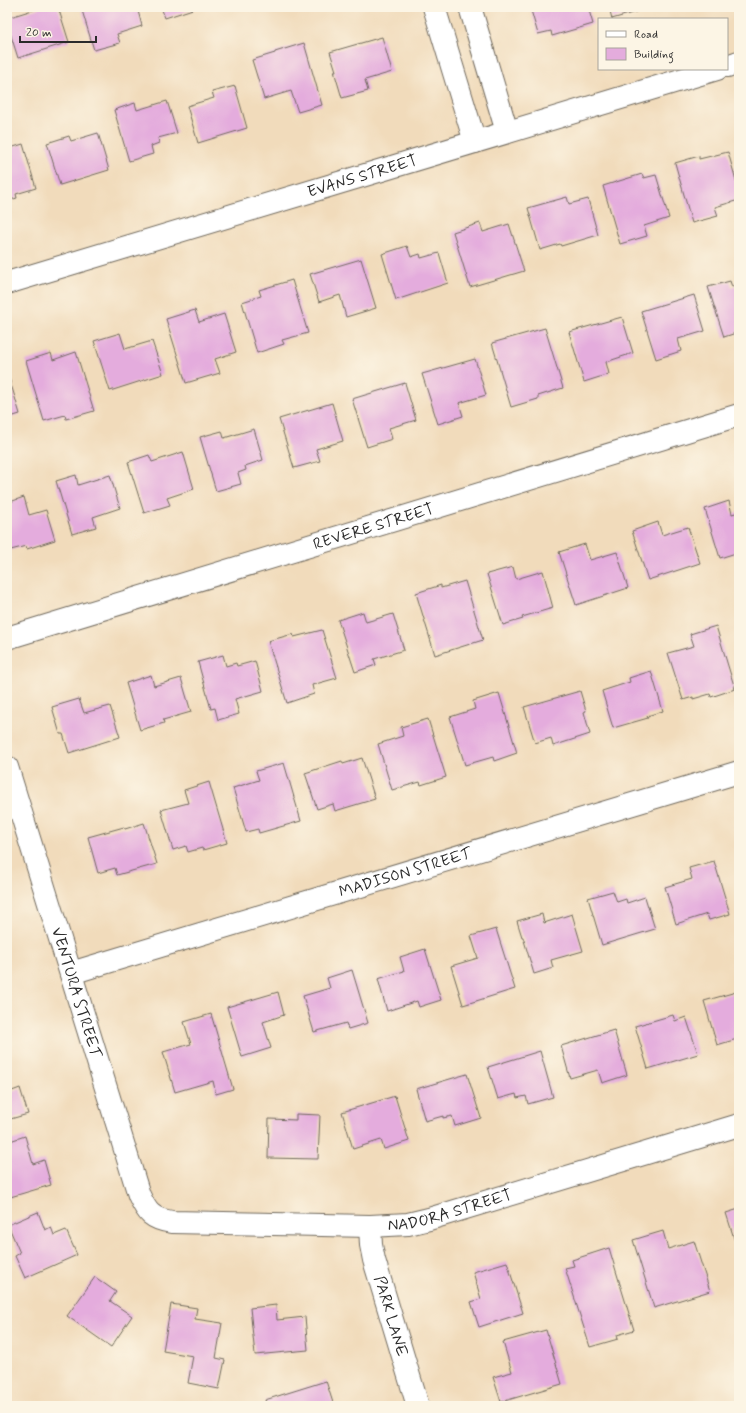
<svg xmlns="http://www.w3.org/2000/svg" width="746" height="1413" font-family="Mynerve,sans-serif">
<rect width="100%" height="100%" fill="#fcf5e5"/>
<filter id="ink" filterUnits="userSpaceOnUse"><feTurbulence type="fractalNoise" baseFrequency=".025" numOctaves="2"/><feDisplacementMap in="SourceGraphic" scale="8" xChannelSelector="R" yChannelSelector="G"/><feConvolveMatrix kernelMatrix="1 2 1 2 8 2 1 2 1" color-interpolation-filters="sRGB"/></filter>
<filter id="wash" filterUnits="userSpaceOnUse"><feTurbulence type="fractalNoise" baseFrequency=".012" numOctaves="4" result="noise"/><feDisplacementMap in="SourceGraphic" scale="16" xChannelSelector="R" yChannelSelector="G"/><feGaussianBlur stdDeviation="0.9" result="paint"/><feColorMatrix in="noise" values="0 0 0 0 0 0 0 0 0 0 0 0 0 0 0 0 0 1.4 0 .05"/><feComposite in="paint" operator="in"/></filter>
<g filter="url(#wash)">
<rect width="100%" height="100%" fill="#f1dbbb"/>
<g id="blocks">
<!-- building -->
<path fill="#e4acdd" d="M 42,7 L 58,7 L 69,42 L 18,58 L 7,23 L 7,18 Z
M 81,7 L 137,7 L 142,26 L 117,34 L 120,43 L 94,50 Z
M 161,7 L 199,7 L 165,18 Z
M 530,7 L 588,7 L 593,24 L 552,36 L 551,31 L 538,34 Z
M 609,7 L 652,7 L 612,19 Z
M 382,37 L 392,72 L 365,80 L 368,91 L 342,98 L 334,71 L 336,71 L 330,52 Z
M 304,43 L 322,105 L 298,112 L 291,91 L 264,99 L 252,60 L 275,53 L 275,52 Z
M 235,86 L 247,128 L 198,143 L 187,106 L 214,98 L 212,92 Z
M 167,101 L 177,133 L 158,138 L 159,143 L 151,146 L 153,154 L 129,161 L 114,110 L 135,103 L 137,110 Z
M 98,133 L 109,170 L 60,185 L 47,143 L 69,136 L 71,141 Z
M 23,144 L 36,188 L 16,194 L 17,198 L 7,201 L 7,149 Z
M 728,152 L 739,191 L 739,200 L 715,207 L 718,216 L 692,223 L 675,163 L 699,156 L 699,159 Z
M 642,174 L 644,178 L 656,175 L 669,218 L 644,226 L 647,236 L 620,244 L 603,186 Z
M 567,197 L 569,204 L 588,199 L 598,235 L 561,246 L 560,244 L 540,250 L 528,208 Z
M 480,223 L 483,232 L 509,224 L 524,271 L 470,287 L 453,232 Z
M 407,246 L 411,257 L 420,254 L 421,258 L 439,253 L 448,283 L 396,300 L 382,254 Z
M 361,259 L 376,308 L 346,317 L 340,295 L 319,302 L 310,274 Z
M 292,280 L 308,333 L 282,340 L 284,344 L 257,353 L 242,302 L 261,296 L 259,290 Z
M 730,281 L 732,287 L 739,284 L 739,332 L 724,337 L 708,287 Z
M 694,295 L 705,331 L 678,339 L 681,351 L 656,359 L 641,311 Z
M 195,310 L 199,322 L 224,314 L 236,352 L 215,359 L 220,373 L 186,383 L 166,319 Z
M 622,317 L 633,353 L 606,362 L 609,374 L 584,382 L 569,332 Z
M 545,328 L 563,388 L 538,396 L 538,399 L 511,407 L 492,343 Z
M 120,333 L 125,349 L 152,341 L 163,374 L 110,391 L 94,341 Z
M 76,352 L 94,411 L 66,419 L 65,415 L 44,421 L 26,361 L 51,353 L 53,360 Z
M 475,359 L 486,395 L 459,403 L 463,416 L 438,424 L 422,374 Z
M 7,371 L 20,414 L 7,418 Z
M 405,383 L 416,420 L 389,428 L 392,439 L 367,447 L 352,399 Z
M 332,403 L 343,441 L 316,449 L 320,461 L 294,468 L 279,419 Z
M 254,429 L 263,460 L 245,466 L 246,470 L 238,473 L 241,484 L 216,491 L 200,437 L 222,431 L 224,438 Z
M 183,452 L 194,489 L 167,498 L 170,505 L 144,513 L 128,462 L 149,455 L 152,462 Z
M 76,475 L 78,485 L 110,475 L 120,508 L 93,517 L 96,527 L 72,534 L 56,481 Z
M 24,497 L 29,515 L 46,510 L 55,540 L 27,549 L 26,546 L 7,551 L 7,503 Z
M 729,501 L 732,514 L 739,512 L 739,552 L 720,558 L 705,509 Z
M 658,522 L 662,535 L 688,527 L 700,563 L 648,580 L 632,531 Z
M 585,544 L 590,560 L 617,552 L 628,588 L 576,605 L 559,552 Z
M 513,567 L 516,579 L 543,571 L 553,608 L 522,617 L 523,619 L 503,625 L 487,574 Z
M 465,581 L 483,640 L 435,655 L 416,593 L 441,585 L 441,588 Z
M 363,612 L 366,622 L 393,614 L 404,650 L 374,659 L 376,665 L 355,672 L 338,620 Z
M 716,626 L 735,689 L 711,697 L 710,694 L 693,699 L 693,697 L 683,700 L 668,653 L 694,646 L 690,634 Z
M 322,630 L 337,678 L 312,685 L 314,694 L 287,703 L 268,641 L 293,634 L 294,637 Z
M 223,655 L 226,666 L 236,663 L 237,666 L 255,661 L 263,691 L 235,699 L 239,714 L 218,720 L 215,708 L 211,709 L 198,662 Z
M 651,671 L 663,711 L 647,716 L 648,718 L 613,728 L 602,691 L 630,682 L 629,678 Z
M 151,675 L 154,686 L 181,678 L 191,712 L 163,720 L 164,723 L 140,730 L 126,683 Z
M 580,691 L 586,711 L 584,712 L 590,734 L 553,746 L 551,738 L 535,743 L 524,707 Z
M 499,693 L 517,753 L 494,761 L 493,757 L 465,765 L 450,717 L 475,709 L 473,701 Z
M 79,699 L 84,713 L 110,706 L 120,737 L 69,753 L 63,734 L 60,734 L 52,707 Z
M 428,719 L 446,777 L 421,785 L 420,782 L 392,790 L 378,744 L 403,736 L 401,727 Z
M 362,758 L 375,799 L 335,811 L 333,804 L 317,809 L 305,773 L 342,761 L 343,764 Z
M 284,763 L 301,821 L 259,833 L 258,829 L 246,832 L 233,788 L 259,780 L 256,771 Z
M 209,782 L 227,843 L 203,850 L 202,848 L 188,852 L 186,846 L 173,850 L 161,810 L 188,803 L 184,790 Z
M 144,823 L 157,864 L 117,875 L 115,868 L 98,873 L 88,837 L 124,827 L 125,829 Z
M 714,861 L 730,914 L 709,920 L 707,914 L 676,924 L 665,887 L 692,879 L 689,868 Z
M 613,891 L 617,902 L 626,899 L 627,903 L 645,897 L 655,929 L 602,945 L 588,898 Z
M 542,914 L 544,923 L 572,914 L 583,951 L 551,960 L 553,968 L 534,974 L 523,937 L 522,937 L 517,921 Z
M 496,929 L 515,989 L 463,1005 L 451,966 L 478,958 L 471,936 Z
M 425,949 L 441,1000 L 419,1007 L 417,1001 L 387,1011 L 378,979 L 404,971 L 400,957 Z
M 352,970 L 368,1023 L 348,1029 L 346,1023 L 314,1032 L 303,996 L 330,988 L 327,978 Z
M 278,992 L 284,1015 L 263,1022 L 271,1048 L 242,1057 L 227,1007 Z
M 736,992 L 739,1003 L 739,1042 L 737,1042 L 737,1039 L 717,1045 L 704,1001 Z
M 211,1014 L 233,1089 L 216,1094 L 213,1081 L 175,1092 L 163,1052 L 191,1044 L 184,1022 Z
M 673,1015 L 675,1021 L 686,1017 L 698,1054 L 648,1069 L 635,1026 Z
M 614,1030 L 627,1075 L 602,1083 L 598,1070 L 570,1078 L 561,1046 Z
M 540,1051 L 553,1097 L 528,1104 L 526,1096 L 517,1098 L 516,1094 L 498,1099 L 488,1067 Z
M 467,1074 L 481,1118 L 455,1126 L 452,1116 L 443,1118 L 443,1116 L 425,1121 L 416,1089 Z
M 9,1083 L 12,1091 L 20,1088 L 28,1114 L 7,1120 L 7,1084 Z
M 395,1096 L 409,1141 L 384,1149 L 381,1140 L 353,1149 L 342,1112 Z
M 296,1114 L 320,1115 L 318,1159 L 268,1158 L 269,1119 L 296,1120 Z
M 25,1136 L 33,1164 L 44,1160 L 51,1185 L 7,1198 L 7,1142 Z
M 739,1209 L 739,1254 L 726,1213 Z
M 38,1212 L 45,1230 L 51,1227 L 54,1235 L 66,1230 L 77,1255 L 25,1278 L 15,1256 L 20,1253 L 8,1225 Z
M 663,1231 L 668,1249 L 694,1241 L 710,1291 L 654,1308 L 633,1240 Z
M 609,1248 L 634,1330 L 617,1335 L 618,1339 L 590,1347 L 565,1268 L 574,1266 L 572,1260 Z
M 507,1262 L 523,1313 L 479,1327 L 471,1302 L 481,1299 L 473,1272 Z
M 95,1277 L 116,1292 L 110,1301 L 132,1316 L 111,1347 L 67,1316 Z
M 171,1304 L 197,1308 L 195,1319 L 222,1323 L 216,1358 L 225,1360 L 219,1389 L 188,1383 L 193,1356 L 163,1351 Z
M 276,1305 L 277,1320 L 305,1317 L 308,1350 L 255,1355 L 250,1308 Z
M 546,1330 L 562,1384 L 501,1402 L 493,1377 L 512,1372 L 503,1342 Z
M 326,1381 L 334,1406 L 267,1406 L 265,1400 Z"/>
</g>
</g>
<g filter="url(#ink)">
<use href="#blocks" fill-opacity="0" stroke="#70695d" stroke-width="1"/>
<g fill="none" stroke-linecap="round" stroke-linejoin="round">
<!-- street casing -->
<g stroke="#70695d" stroke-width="24">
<g id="street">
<path d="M 434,7 L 475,142"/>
<path d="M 470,7 L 507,132"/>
<path d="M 727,66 L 739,62"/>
<path id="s1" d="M 7,283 L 717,69"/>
<path id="s2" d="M 7,638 L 739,415"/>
<path id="s3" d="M 7,767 L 139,1195 C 147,1213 152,1219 172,1222 L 370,1226 L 408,1224 L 429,1219 L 739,1125"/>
<path id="s4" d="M 71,973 L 739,772"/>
<path id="s5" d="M 370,1226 L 371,1245 L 374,1260 L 418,1406"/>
</g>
</g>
<!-- street -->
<use href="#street" stroke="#fff" stroke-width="22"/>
</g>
</g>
<g text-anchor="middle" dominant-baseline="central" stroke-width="3" stroke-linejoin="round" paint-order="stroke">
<!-- street labels -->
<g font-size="16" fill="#2b2b2b" stroke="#fcf5e5">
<text stroke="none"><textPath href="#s1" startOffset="371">EVANS STREET</textPath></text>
<text stroke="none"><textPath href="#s2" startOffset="383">REVERE STREET</textPath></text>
<text stroke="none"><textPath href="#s4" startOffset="349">MADISON STREET</textPath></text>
<text stroke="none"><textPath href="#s3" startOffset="236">VENTURA STREET</textPath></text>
<text stroke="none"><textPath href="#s3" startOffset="773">NADORA STREET</textPath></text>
<text stroke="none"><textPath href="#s5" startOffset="93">PARK LANE</textPath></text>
</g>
</g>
<!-- margin -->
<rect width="746" height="1413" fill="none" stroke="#fcf5e5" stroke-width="24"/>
<!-- legend -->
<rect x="598" y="18" width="130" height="52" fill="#fcf5e5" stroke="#a8a49b"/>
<rect x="606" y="31" width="20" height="6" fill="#ffffff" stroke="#a8a49b"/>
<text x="634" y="38" font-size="12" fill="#2b2b2b">Road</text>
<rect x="606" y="48" width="20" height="12" fill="#e4acdd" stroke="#a8a49b"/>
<text x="634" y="58" font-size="12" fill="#2b2b2b">Building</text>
<!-- scale -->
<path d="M20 36v6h76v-6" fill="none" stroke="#2b2b2b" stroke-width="2"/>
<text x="26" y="36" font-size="12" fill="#2b2b2b" stroke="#fcf5e5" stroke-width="3" paint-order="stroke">20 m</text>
</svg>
